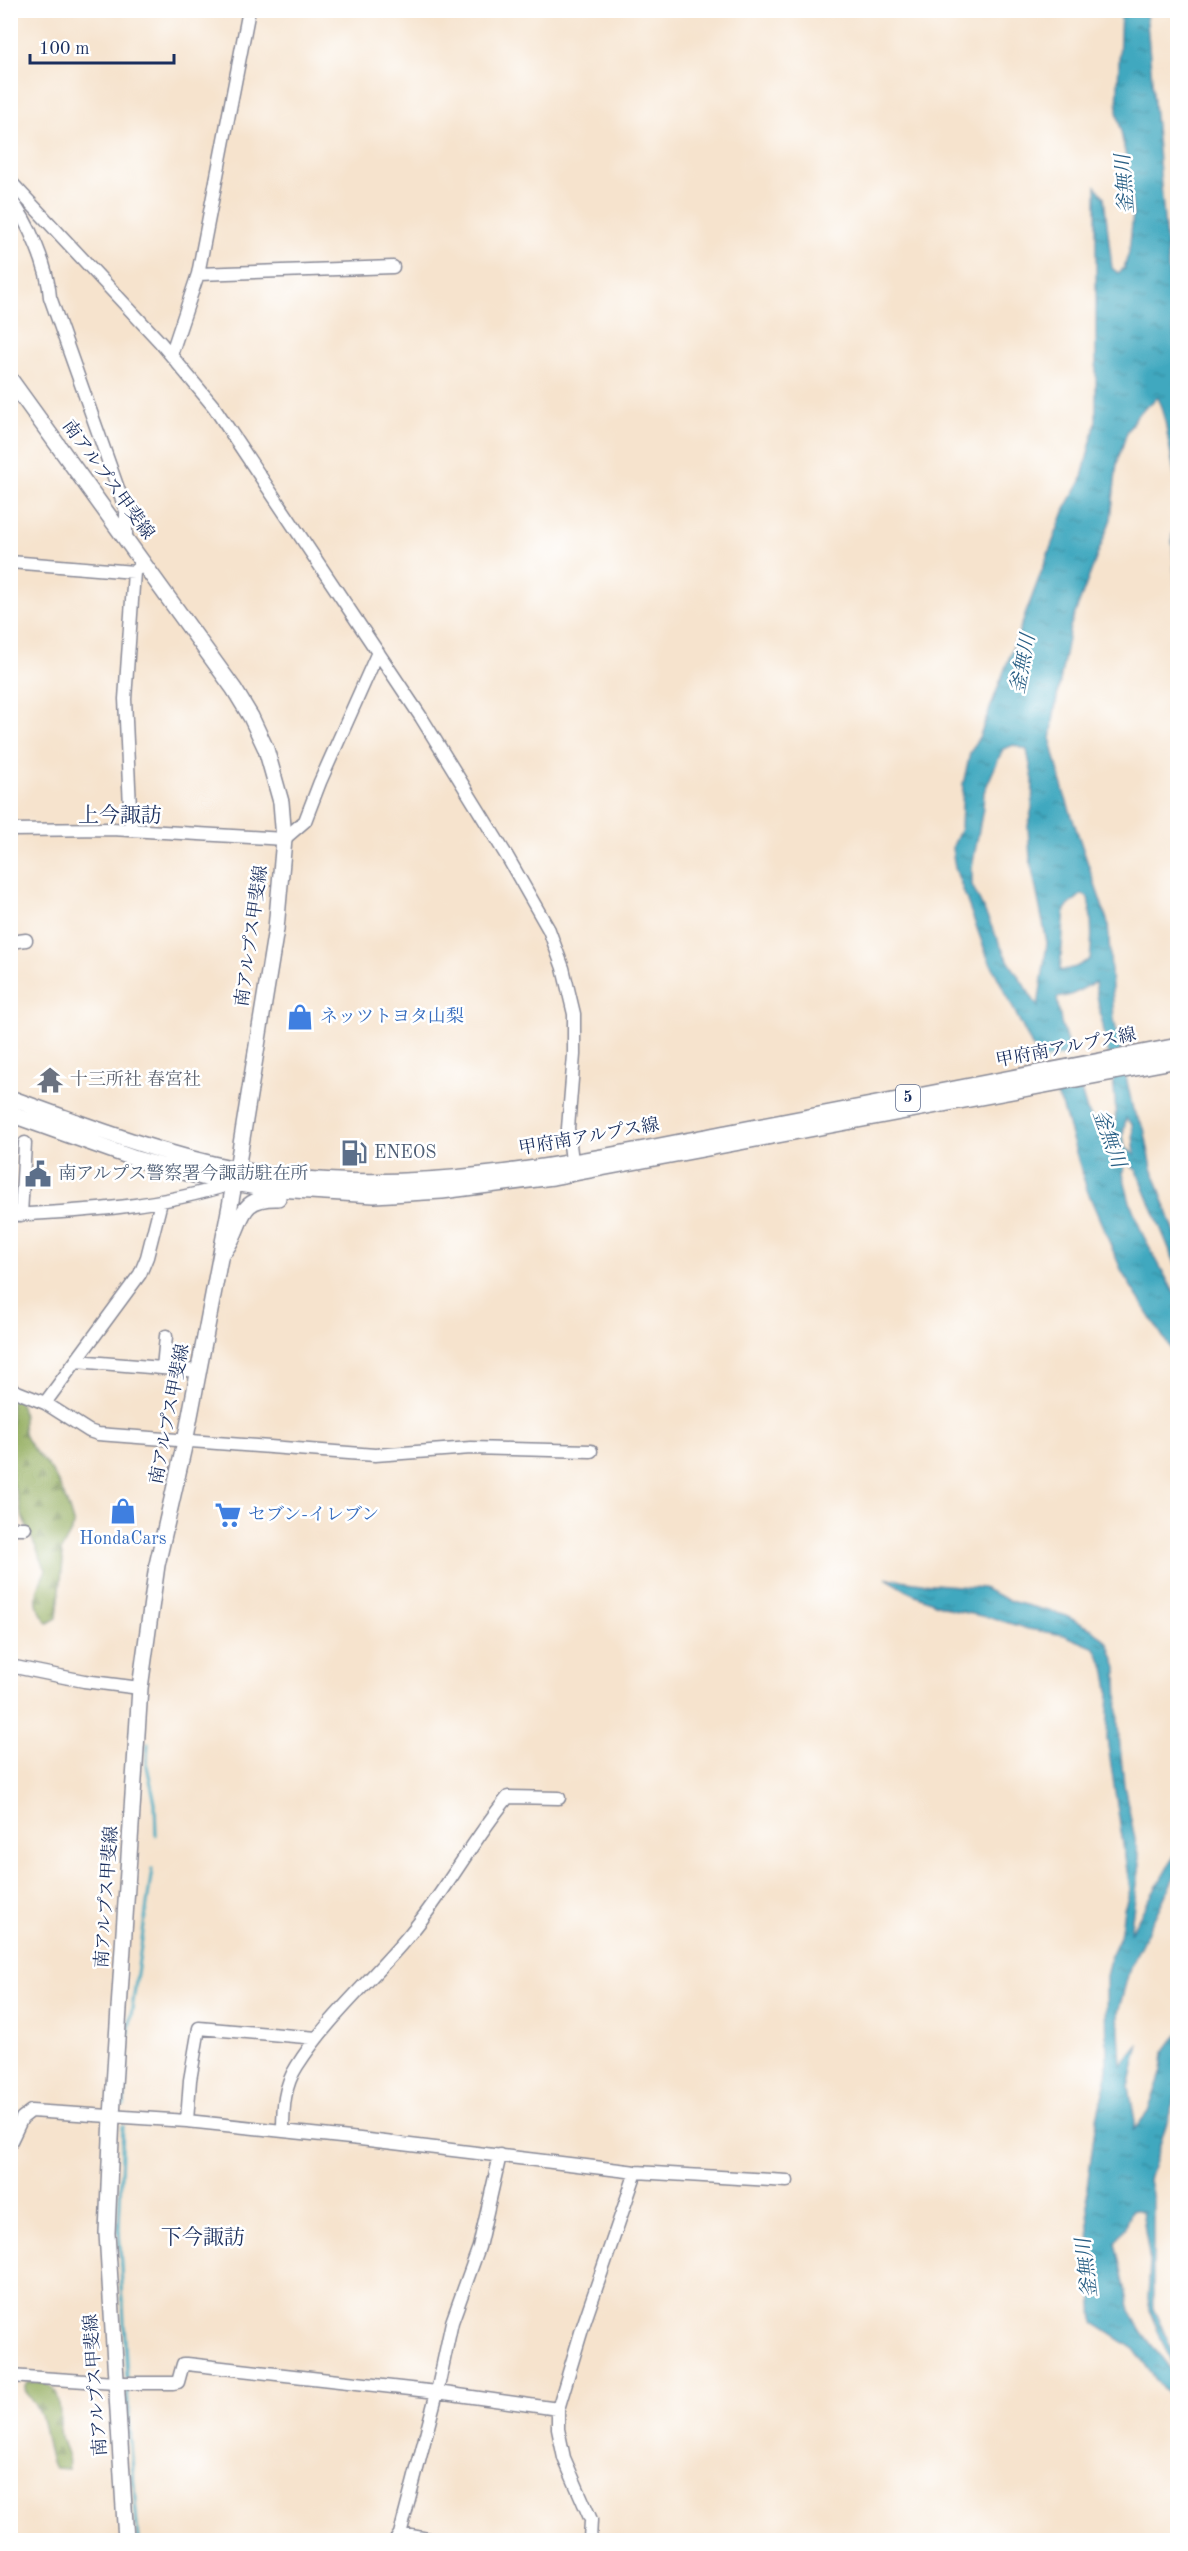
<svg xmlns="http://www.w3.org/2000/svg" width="1188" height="2551" font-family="'Old Standard TT','Noto Serif JP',serif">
<defs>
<pattern id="forest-firs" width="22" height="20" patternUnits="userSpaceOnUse" patternTransform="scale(1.5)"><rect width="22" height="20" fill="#94ae60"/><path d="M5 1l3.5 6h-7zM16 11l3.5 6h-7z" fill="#788e52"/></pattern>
<pattern id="water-ripples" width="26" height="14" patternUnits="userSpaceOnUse" patternTransform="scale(1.5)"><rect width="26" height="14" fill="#3fa8bf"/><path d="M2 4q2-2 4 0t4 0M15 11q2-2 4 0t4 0" fill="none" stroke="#34899e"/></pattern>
</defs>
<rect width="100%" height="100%" fill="#fff"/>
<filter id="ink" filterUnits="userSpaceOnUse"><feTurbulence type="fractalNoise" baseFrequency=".0167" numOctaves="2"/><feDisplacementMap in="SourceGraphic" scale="12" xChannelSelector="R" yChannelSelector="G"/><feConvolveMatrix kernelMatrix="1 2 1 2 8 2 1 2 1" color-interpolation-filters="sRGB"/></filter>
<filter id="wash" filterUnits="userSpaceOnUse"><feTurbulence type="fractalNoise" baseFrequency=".008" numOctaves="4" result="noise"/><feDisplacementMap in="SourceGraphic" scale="24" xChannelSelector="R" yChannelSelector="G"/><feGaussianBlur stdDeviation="1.35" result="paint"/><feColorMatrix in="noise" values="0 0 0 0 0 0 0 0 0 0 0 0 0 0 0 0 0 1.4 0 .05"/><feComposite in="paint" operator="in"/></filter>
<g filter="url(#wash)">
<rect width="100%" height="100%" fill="#f6e3cd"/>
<!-- forest -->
<path fill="url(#forest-firs)" stroke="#586e5f" stroke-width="1.5" d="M 11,1395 C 28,1403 20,1421 25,1436 C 30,1448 43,1459 51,1470 C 62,1487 69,1507 74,1526 L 61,1551 L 63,1561 L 57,1618 L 48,1623 C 31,1603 35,1592 46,1570 L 23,1519 L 15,1489 L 11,1480 Z
M 29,2382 C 36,2383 45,2381 51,2387 C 64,2398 58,2422 61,2437 C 64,2449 71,2457 68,2469 L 55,2468 C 47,2457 47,2426 39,2411 C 35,2402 24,2397 25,2386 Z"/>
<!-- water -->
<path fill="url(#water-ripples)" stroke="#2d6c8e" stroke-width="1.5" fill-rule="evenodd" d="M 1121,11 L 1146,11 L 1177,370 L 1177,488 L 1165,421 L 1158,397 L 1137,415 L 1127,432 L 1117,463 L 1111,519 L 1070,627 L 1054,714 L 1051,741 L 1064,793 L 1108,923 L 1114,1019 L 1133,1110 L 1144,1128 L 1152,1168 L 1177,1239 L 1177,1268 L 1137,1171 L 1125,1161 L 1123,1174 L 1129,1199 L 1142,1233 L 1177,1298 L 1177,1359 L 1123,1274 L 1087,1190 L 1063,1108 L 987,956 L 955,868 L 952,848 L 961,828 L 963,784 L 970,753 L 980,735 L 1065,509 L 1081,481 L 1096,422 L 1096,186 L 1104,197 L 1112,268 L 1118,273 L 1124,268 L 1129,252 L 1133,214 L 1128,168 L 1117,111 ZM 1014,745 L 1027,750 L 1033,780 L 1032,808 L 1028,826 L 1030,859 L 1047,943 L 1038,1007 L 1006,957 L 972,885 L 972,868 L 983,808 L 984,792 L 1003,749 ZM 1082,894 L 1088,898 C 1092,919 1093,938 1090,959 L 1076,967 L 1060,971 L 1065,909 ZM 1095,982 C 1099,1019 1125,1106 1112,1137 L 1105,1136 L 1087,1111 L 1061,1022 L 1057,998 L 1071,995 ZM 1126,1118 L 1132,1124 L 1135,1155 L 1125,1147 L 1123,1135 Z
M 1177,516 L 1177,605 L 1172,537 Z
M 886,1578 L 922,1583 L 983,1588 L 1010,1601 L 1064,1615 L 1094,1630 L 1109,1645 L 1117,1668 L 1118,1726 L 1124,1785 L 1140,1864 L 1130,1933 L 1177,1851 L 1177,1872 L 1130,1967 L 1118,2013 L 1121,2065 L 1139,2044 L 1129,2087 L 1135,2121 L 1133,2131 L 1148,2112 L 1162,2071 L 1164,2052 L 1177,2034 L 1177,2090 L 1149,2180 L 1153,2200 L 1153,2308 L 1177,2360 L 1177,2376 L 1151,2314 L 1148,2299 L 1150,2262 L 1142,2211 L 1132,2209 L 1126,2227 L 1115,2242 L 1130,2311 L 1142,2332 L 1177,2379 L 1177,2403 L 1162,2388 L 1134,2349 L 1094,2323 L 1087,2188 L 1095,2128 L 1107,2075 L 1106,1977 L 1110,1958 L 1120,1936 L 1124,1909 L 1130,1890 L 1107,1739 L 1109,1689 L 1105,1668 L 1095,1648 L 1064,1635 L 1028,1629 L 996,1619 L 952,1610 L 911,1593 Z"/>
<!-- pier -->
<path fill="#f6e3cd" d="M 1074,1054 L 1084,1089 L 1054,1094 L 1038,1061 Z"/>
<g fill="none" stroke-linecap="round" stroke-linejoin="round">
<!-- stream -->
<path stroke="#3fa8bf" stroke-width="3" d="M 148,1743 L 147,1766 L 155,1803 L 156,1835
M 124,2106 L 129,2030 L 152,1869
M 123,2126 L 119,2228 L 127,2378
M 127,2389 L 138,2540"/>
</g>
</g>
<g filter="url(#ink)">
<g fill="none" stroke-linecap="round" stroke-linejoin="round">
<!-- minor casing -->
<g stroke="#888996" stroke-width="15">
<path id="minor" d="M 10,181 L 160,342 L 214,407 L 421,717 L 508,858 L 549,930 L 563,968 L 574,1014 L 574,1055 L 568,1128 L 573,1169
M 10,199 C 29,222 48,268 50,297 L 126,511 L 126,539
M 198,274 L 393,267
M 171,355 L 198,274 L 249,10
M 10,562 L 134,572
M 131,829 L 125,699 L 134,572 L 144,562
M 10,830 L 112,829 L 284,839 L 305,821 L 320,782 L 378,652
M 10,942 L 26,940
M 10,1215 C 86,1211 161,1207 234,1183
M 21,1215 L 25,1143
M 76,1361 L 199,1371
M 163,1368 L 166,1336
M 10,1389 L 45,1403 L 89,1431 L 98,1434 L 375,1455 L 471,1448 L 591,1451
M 45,1403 L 140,1274 L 147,1257 L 161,1202
M 10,1528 L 25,1528
M 10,1666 L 84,1681 L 140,1688
M 187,2121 L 190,2080 L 199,2028 L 317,2038
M 283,2131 C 283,2107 284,2086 297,2066 C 327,2018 374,1978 410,1934 C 446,1891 472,1841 508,1797 L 559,1798
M 10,2143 L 22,2118 L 31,2111 L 187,2121 L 360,2139 L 636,2172 L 787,2181
M 10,2376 L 115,2383 L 173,2383 L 178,2382 L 183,2364 L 187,2364 L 437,2392 L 558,2409
M 400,2534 L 433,2540
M 396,2540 L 400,2534 L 437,2392 L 452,2322 L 479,2247 L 500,2155
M 590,2540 L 591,2520 L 564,2458 L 558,2429 L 558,2409 L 582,2329 L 636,2172"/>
</g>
<!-- major casing -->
<g stroke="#888996" stroke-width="18">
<path id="major" d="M 10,379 L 234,689 L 251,717 L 266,749 L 281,802 L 284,839 L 276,929 L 237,1169 L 185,1442 L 157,1565 L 140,1688 L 112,2116 L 107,2233 L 126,2540
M 10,1098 C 101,1131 190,1166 286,1177 C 435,1195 586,1160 731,1132 C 880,1103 1029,1075 1178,1046
M 10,1114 L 136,1159 L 202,1177 L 262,1188 L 374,1195 L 442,1191 L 553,1177 L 1178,1060
M 225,1250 C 245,1223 235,1197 278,1198"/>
</g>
<!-- minor -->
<use href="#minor" stroke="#fff" stroke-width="12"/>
<!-- major -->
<use href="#major" stroke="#fff" stroke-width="15"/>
</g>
</g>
<!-- icons -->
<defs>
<g id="shop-bare" transform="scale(2.07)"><path d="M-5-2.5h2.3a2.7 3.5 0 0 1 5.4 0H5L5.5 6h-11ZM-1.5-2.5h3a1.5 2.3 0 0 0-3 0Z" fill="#3f7fe0" stroke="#fff" stroke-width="2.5" paint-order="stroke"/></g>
<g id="temple-bare" transform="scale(2.07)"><path d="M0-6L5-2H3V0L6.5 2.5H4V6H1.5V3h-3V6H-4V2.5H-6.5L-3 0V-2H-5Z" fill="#6b7280" stroke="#fff" stroke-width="2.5" paint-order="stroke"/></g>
<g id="fuel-bare" transform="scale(2.07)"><path d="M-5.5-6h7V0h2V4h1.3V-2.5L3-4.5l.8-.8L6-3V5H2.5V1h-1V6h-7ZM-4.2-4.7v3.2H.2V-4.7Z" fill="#5c6f8a" stroke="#fff" stroke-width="2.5" paint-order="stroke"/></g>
<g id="civic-bare" transform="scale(2.07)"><path d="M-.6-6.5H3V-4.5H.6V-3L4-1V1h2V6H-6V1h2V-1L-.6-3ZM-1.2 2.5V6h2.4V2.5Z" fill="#5c6f8a" stroke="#fff" stroke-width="2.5" paint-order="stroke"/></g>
<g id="supermarket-bare" transform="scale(2.07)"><path d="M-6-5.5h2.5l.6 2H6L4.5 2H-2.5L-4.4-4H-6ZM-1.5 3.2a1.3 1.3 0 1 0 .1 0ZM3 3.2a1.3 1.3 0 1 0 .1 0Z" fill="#3f7fe0" stroke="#fff" stroke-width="2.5" paint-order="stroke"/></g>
</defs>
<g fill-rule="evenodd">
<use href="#shop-bare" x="300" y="1017"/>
<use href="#temple-bare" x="50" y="1080"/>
<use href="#fuel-bare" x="354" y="1153"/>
<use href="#civic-bare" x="38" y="1174"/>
<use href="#shop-bare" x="123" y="1511"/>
<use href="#supermarket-bare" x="228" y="1515"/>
</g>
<g text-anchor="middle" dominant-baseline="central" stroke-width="5" stroke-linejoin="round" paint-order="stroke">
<!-- shield labels -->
<rect fill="#fff" stroke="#5f6d8e" stroke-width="1.5" x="896" y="1085" width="24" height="26" rx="4.5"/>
<g font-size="16" font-weight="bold" fill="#1b2f5e">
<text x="908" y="1098">5</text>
</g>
<!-- street labels -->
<g font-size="18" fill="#1b2f5e" stroke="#fff">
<text transform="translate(108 480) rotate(54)">南アルプス甲斐線</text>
<text transform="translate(252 936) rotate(-82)">南アルプス甲斐線</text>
<text transform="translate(1066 1048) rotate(-11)">甲府南アルプス線</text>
<text transform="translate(589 1137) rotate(-10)">甲府南アルプス線</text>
<text transform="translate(170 1414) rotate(-79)">南アルプス甲斐線</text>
<text transform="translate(107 1897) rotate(-86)">南アルプス甲斐線</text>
<text transform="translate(96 2385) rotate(-94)">南アルプス甲斐線</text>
</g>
<!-- shop labels -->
<g font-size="18" fill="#366cbe" stroke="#fff" text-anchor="start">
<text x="320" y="1017">ネッツトヨタ山梨</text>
<text x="248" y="1515">セブン-イレブン</text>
<text x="123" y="1539" text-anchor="middle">HondaCars</text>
</g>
<!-- worship labels -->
<g font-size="18" fill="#5b616d" stroke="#fff" text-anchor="start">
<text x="70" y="1080">十三所社 春宮社</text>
</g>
<!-- service labels -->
<g font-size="18" fill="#4e5e75" stroke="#fff" text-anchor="start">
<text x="374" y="1153">ENEOS</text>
<text x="58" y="1174">南アルプス警察署今諏訪駐在所</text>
</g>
<!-- water labels -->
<g font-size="20" font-style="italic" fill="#295f85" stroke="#fff">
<text transform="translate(1126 184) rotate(-94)">釜無川</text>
<text transform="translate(1024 664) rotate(-79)">釜無川</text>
<text transform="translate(1108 1139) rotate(70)">釜無川</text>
<text transform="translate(1088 2268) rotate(-97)">釜無川</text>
</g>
<!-- quarter labels -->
<g font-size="21" fill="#1b2f5e" stroke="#fff">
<text x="120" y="816">上今諏訪</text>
<text x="203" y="2238">下今諏訪</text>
</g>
</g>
<!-- margin -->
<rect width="1188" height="2551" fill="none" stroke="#fff" stroke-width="36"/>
<!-- scale -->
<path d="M30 54v9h144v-9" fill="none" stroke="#1b2f5e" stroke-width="3"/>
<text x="39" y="54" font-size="18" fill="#1b2f5e" stroke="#ffffff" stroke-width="4.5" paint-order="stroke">100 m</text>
</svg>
